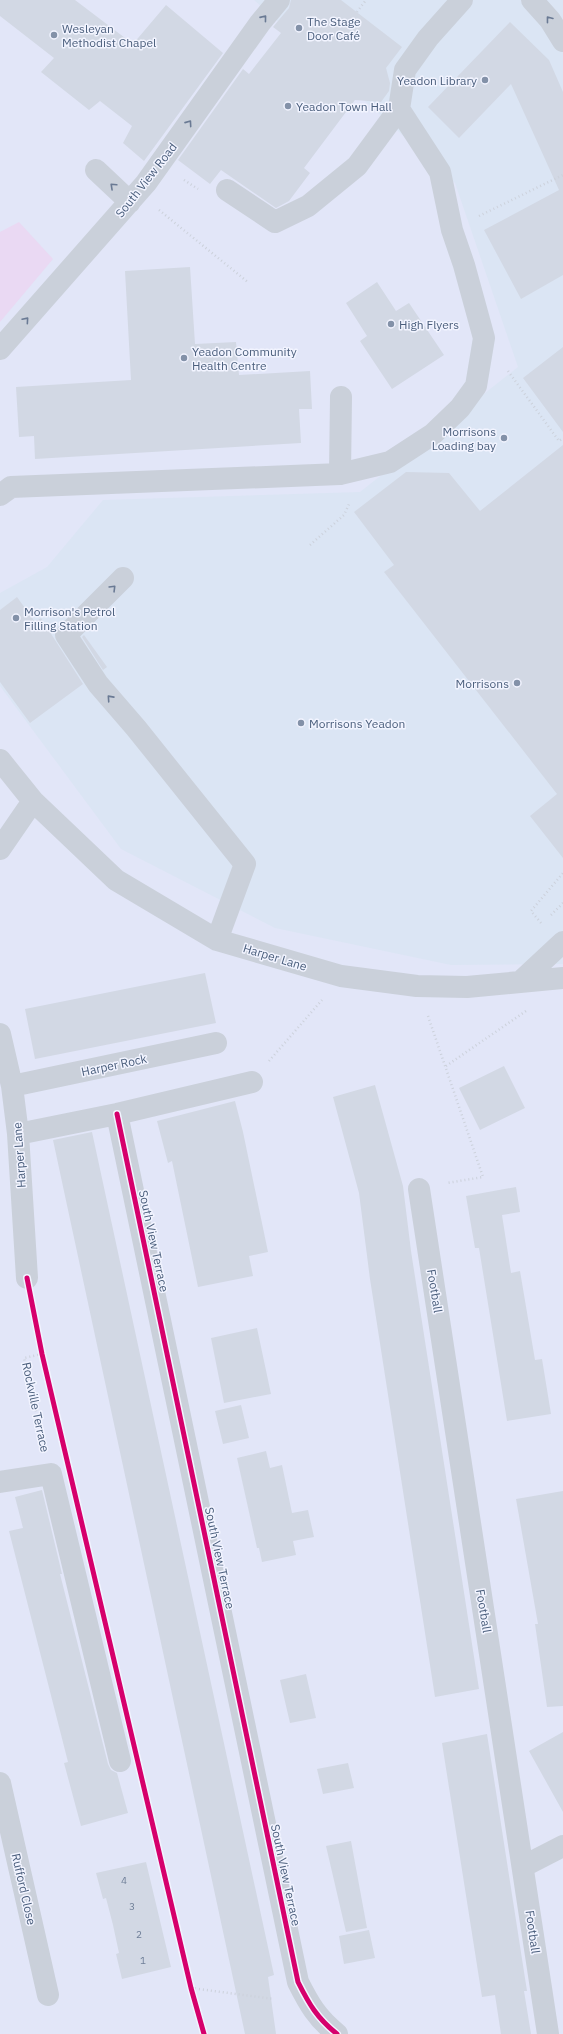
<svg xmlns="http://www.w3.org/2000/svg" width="563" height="2034" font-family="'IBM Plex Sans',sans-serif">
<rect width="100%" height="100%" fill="#eef0fa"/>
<!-- residential -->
<path fill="#e2e6f8" d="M 0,0 L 563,0 L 563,2034 L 0,2034 Z"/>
<!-- commercial -->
<path fill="#dbe5f4" d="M 254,0 L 563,0 L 563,964 L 451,965 L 275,928 L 121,849 L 0,686 L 0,593 L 47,567 L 103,500 L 360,492 L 518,367 L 455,183 Z"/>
<!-- green -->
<path fill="#ead9f3" d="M 19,222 L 53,259 L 0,322 L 0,232 Z"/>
<!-- building -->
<path fill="#d2d8e4" d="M 0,0 L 75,0 L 133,44 L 166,5 L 223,53 L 144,161 L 123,143 L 132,126 L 100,101 L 89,110 L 41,72 L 54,58 L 0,16 Z
M 291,0 L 341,0 L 402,47 L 386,68 L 390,83 L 389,91 L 381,102 L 355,100 L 304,168 L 310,173 L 289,201 L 276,208 L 221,170 L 210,184 L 178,160 L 243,69 L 249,74 L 281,33 L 273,27 L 289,8 Z
M 510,22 L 549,60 L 563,92 L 563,275 L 521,299 L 484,230 L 559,190 L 511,84 L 459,138 L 428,107 Z
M 190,267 L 195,344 L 236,342 L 239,375 L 310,371 L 312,409 L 299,409 L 301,443 L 35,459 L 34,436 L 19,437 L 16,387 L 131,380 L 125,271 Z
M 377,282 L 396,311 L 409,303 L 444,355 L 392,389 L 360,341 L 367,336 L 346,303 Z
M 563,347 L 563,432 L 523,378 Z
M 563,445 L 563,858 L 530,816 L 557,794 L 384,572 L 394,565 L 354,512 L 406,472 L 449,473 L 480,511 Z
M 17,597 L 35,622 L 41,618 L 83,684 L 30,723 L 0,682 L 0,610 Z
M 84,635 L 107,667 L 103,670 L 82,637 Z
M 205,973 L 216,1023 L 35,1059 L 25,1009 Z
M 504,1066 L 525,1108 L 480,1130 L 459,1088 Z
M 375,1085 L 403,1186 L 411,1251 L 479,1689 L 435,1697 L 370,1279 L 359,1193 L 333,1097 Z
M 235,1101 L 243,1132 L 268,1252 L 249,1256 L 253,1276 L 198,1287 L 172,1161 L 168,1163 L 157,1121 Z
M 92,1132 L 274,1975 L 268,1977 L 276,2034 L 245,2034 L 53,1140 Z
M 516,1187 L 520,1212 L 502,1215 L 511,1273 L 520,1271 L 535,1360 L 542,1359 L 551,1414 L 507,1421 L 479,1248 L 475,1248 L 466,1196 Z
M 257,1328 L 271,1394 L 224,1403 L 211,1338 Z
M 241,1405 L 249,1438 L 223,1444 L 215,1411 Z
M 266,1451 L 270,1468 L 282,1465 L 292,1513 L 308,1510 L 314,1537 L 293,1541 L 296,1555 L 262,1562 L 259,1548 L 257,1548 L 237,1458 Z
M 42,1490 L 62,1574 L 60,1574 L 108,1764 L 111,1770 L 117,1773 L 128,1813 L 81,1826 L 64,1763 L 68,1762 L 9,1531 L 23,1528 L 15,1497 Z
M 563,1491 L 563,1706 L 547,1707 L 535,1624 L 538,1624 L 516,1499 Z
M 306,1674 L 316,1718 L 290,1723 L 280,1680 Z
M 563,1732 L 563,1812 L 529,1751 Z
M 487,1734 L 527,1991 L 524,1991 L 531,2034 L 501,2034 L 495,1995 L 482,1997 L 442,1743 Z
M 348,1763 L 354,1788 L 323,1794 L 317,1769 Z
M 351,1841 L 367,1928 L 346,1932 L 326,1846 Z
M 146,1862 L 171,1967 L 122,1979 L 116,1954 L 119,1953 L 113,1925 L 106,1898 L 103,1899 L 96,1873 Z
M 369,1930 L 375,1958 L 344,1964 L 339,1936 Z"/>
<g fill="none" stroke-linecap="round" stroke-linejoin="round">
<!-- path -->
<path stroke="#ccd1db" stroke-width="2.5" stroke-dasharray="1 3" stroke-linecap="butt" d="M 357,12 L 366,0
M 184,180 L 198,189
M 159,210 L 249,283
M 479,216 L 563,175
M 508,371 L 559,441 L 563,438
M 310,545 L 344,515 L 350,502
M 551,915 L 563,903
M 541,923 L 531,911 L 563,873
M 428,1016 L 483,1177 L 447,1183
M 269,1061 L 322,1000
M 446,1066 L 526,1011
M 42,1354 L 24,1358 L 44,1446
M 191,1988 L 274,1999"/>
<!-- minor -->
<path stroke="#cad0da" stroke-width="22" d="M 532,0 L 550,20 L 563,41
M 96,170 L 130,202
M 227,190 L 275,222 L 308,206 L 357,166 L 399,109
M 0,349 L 146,183 L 260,23 L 279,0
M 340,474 L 341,397
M 0,495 L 11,487 L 340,474 L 390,462 L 433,434 L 460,408 L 476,386 L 484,338 L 464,265 L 452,230 L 440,172 L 399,109 L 405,70 L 428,38 L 462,0
M 123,578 L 66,635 L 98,684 L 136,728 L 245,864 L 217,940
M 0,760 L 33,801 L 116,880 L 217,940 L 341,976 L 417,986 L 467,987 L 563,978
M 0,849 L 33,801
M 520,982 L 563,942
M 0,1034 L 12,1086 L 18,1134 L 27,1278
M 12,1086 L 216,1043
M 117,1114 L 298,1982 C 309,2004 317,2018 337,2034
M 18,1134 L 117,1114 L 252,1082
M 419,1189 L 548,2034
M 0,1482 L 51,1474 L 120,1761
M 0,1783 L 48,1995
M 524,1866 L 563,1846"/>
<!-- cycleway casing -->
<g stroke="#f2f4ff" stroke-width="8">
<path id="cycleway" d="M 117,1114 L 298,1982 C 309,2004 317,2018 337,2034
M 27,1278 L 42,1354 L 191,1988 L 204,2034"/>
</g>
<!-- cycleway -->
<use href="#cycleway" stroke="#d6006c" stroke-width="5"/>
</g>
<!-- one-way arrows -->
<defs><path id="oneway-chevron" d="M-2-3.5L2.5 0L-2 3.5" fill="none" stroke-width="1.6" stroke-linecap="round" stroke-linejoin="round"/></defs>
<g stroke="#6a7a94">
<use href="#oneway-chevron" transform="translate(264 18) rotate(-51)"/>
<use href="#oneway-chevron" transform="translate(549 19) rotate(-128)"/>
<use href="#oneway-chevron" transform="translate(189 123) rotate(-55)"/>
<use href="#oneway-chevron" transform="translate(113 186) rotate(-137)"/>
<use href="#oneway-chevron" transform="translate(26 320) rotate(-49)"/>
<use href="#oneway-chevron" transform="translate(113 588) rotate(-45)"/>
<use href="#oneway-chevron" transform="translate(110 698) rotate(-132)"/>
</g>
<!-- markers -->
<g fill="#8391a8" stroke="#f2f4ff" stroke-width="1.5">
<circle cx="299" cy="28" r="4"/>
<circle cx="54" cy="35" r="4"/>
<circle cx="485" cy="80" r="4"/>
<circle cx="288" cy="106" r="4"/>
<circle cx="391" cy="324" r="4"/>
<circle cx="184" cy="358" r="4"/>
<circle cx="504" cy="438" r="4"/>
<circle cx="16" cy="618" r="4"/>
<circle cx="517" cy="683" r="4"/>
<circle cx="301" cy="723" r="4"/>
</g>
<g text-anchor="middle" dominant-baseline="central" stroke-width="3" stroke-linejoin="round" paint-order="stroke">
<!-- number labels -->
<g font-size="10" fill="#6f7f98">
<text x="124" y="1880">4</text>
<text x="132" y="1906">3</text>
<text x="139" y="1934">2</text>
<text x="143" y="1960">1</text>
</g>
<!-- poi labels -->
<g font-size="12" fill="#4a5e7c" stroke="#f2f4ff" text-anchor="start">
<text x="307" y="21">The Stage<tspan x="307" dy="14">Door Café</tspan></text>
<text x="62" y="28">Wesleyan<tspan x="62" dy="14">Methodist Chapel</tspan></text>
<text x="477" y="80" text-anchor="end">Yeadon Library</text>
<text x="296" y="106">Yeadon Town Hall</text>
<text x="399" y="324">High Flyers</text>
<text x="192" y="351">Yeadon Community<tspan x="192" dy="14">Health Centre</tspan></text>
<text x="496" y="431" text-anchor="end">Morrisons<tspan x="496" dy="14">Loading bay</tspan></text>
<text x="24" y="611">Morrison's Petrol<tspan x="24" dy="14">Filling Station</tspan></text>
<text x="509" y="683" text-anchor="end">Morrisons</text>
<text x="309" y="723">Morrisons Yeadon</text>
</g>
<!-- street labels -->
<g font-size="12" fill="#4a5e7c" stroke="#f2f4ff">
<text transform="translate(146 180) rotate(-52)">South View Road</text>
<text transform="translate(275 957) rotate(17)">Harper Lane</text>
<text transform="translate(114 1065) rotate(-12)">Harper Rock</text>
<text transform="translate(19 1155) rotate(-94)">Harper Lane</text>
<text transform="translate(154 1241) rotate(78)">South View Terrace</text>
<text transform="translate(435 1291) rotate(81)">Football</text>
<text transform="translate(36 1407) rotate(78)">Rockville Terrace</text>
<text transform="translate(220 1558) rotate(78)">South View Terrace</text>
<text transform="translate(484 1611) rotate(81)">Football</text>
<text transform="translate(286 1875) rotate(78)">South View Terrace</text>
<text transform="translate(24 1889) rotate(77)">Rufford Close</text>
<text transform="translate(533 1932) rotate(82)">Football</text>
</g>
</g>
</svg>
